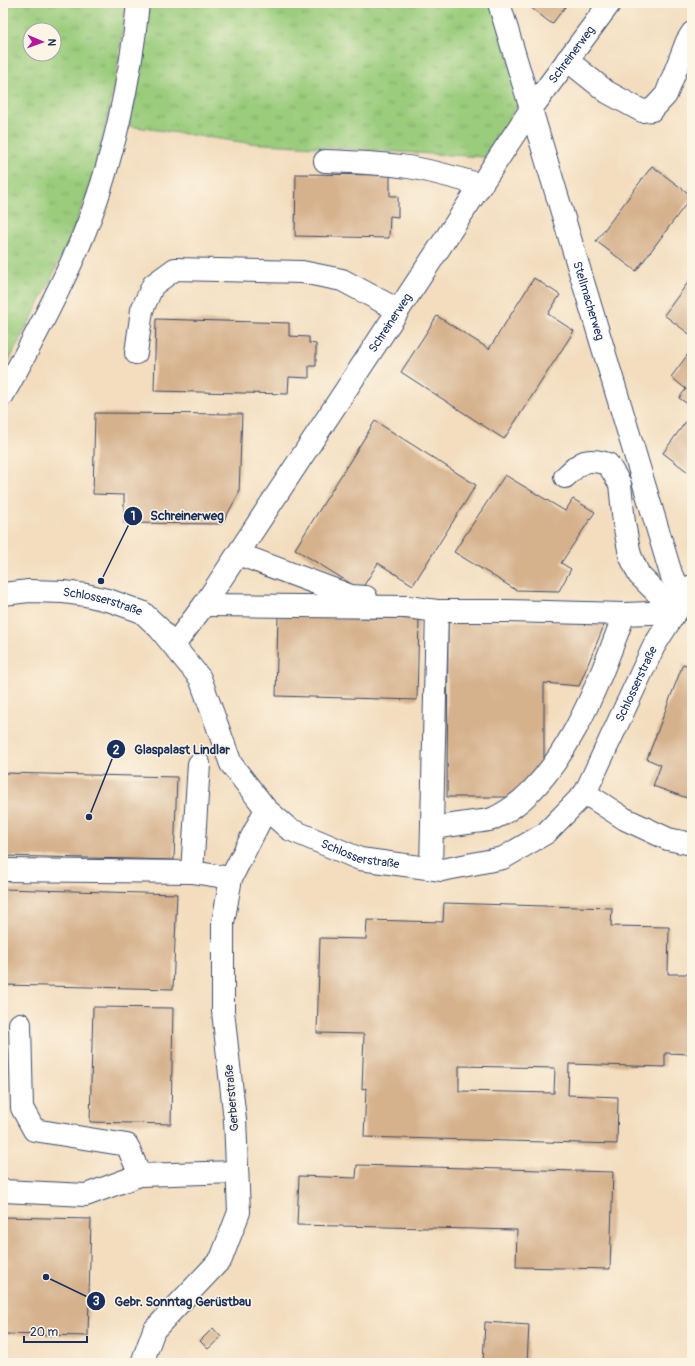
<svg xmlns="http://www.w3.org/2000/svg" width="695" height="1366" font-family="Pangolin,sans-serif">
<defs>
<pattern id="grass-tufts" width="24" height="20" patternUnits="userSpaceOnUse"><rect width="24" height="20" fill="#9acc7c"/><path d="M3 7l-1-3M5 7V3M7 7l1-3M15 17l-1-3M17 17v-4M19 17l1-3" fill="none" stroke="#7da669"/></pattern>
</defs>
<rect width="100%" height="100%" fill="#fcf5e5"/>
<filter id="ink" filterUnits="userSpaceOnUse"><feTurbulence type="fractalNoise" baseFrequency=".025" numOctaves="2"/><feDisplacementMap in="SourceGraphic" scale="8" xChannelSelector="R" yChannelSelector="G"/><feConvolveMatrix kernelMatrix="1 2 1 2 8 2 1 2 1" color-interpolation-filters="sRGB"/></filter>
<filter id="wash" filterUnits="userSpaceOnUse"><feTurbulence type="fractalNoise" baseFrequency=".012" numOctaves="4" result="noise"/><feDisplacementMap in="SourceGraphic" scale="16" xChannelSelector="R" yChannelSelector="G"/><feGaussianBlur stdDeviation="0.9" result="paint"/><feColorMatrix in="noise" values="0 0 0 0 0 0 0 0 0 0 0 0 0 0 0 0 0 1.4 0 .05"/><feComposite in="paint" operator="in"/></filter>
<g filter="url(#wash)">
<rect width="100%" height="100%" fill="#f3ddbe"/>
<!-- grass -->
<path fill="url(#grass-tufts)" stroke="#5a7e6d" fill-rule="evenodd" d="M 3,3 L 126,3 L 118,63 L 108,115 L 94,174 L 74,228 L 48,286 L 3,372 ZM 30,30 L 54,30 L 54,54 L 30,54 Z
M 149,3 L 492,3 L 521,100 L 484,157 L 248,143 L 129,126 L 141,74 Z"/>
<g id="blocks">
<!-- building -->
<path fill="#d5b18c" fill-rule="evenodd" d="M 525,3 L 568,3 L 552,24 Z
M 652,166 L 692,196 L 636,271 L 596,241 Z
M 296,174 L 390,175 L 390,196 L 398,196 L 398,217 L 390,216 L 389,238 L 295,236 Z
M 692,277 L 692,336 L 664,315 Z
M 534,278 L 560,295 L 548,314 L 574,331 L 504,439 L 401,372 L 437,316 L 489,349 Z
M 156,319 L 289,323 L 289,336 L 309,337 L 309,343 L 316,344 L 316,366 L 309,366 L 309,378 L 289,377 L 288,394 L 154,391 Z
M 692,349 L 692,407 L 679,398 L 686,389 L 671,377 Z
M 95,413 L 242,414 L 239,493 L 222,524 L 124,523 L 124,495 L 93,494 Z
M 692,413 L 692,475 L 663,453 Z
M 375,421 L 476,485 L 413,585 L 378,563 L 361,590 L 295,549 Z
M 505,475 L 565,511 L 573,499 L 595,512 L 561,563 L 571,569 L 559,591 L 516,590 L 454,552 Z
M 278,616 L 419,619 L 417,700 L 276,696 Z
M 448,620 L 605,623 L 579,686 L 544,683 L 544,762 L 510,797 L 447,797 Z
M 683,664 L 692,667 L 692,793 L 690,799 L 653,786 L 661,765 L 647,759 Z
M 3,773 L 177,777 L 174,860 L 3,856 Z
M 3,889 L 177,894 L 173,989 L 3,985 Z
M 444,903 L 612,908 L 611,926 L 669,927 L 668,974 L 692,974 L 692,1054 L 665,1053 L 665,1067 L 569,1064 L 568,1095 L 618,1097 L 617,1144 L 364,1137 L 366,1088 L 362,1089 L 364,1034 L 317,1033 L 320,938 L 366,939 L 367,920 L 443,922 ZM 459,1066 L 555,1068 L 554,1093 L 459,1091 Z
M 93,1007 L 173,1008 L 171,1124 L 90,1122 Z
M 357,1165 L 613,1172 L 610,1269 L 516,1267 L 517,1230 L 297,1225 L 299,1176 L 356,1178 Z
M 3,1217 L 91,1219 L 88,1336 L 3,1334 Z
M 485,1322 L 529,1325 L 527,1363 L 483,1363 Z
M 213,1328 L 221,1337 L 208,1349 L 200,1341 Z"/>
</g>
</g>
<g filter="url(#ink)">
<use href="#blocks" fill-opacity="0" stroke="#3b496c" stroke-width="1"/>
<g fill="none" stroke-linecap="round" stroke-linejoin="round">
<!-- minor casing -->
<g stroke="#3b496c" stroke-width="24">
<g id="minor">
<path id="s1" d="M 499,3 L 672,577 L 686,595 L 692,598"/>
<path d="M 567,60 L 607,92 L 642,111 L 652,110 L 666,95 L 687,41 L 692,33"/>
<path d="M 325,161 C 353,162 381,163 408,167 C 433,171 457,178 481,185"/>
<path d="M 136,353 L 142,310 L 153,285 L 175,269 L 302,272 L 342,280 L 398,310"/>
<path d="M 565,477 C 581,462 585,457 608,464 L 620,484 L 624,523 L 630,555 L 639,575 L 676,612"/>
<path d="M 238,554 L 351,596 L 366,597"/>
<path id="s2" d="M 3,594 L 29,591 L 64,592 L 86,595 L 111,601 L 142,612 L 159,628 L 200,678 L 231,764 L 266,809 L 289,829 L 360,859 L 442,870 L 503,858 L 546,833 L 585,793 L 654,646 L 692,586"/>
<path d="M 204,605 L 407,607 L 437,611 L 508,611 L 624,614 L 676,612"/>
<path id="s3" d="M 174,645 L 204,605 L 531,109 L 610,3"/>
<path d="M 199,764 L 192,872 L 231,878"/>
<path d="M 585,793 L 625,819 L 668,839 L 692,844"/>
<path d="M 432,828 C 446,826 460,824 474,822 C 480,821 487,821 492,819 C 560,790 601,679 624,614"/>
<path d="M 431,868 L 437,611"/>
<path d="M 3,870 L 192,872"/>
<path d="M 20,1024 L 22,1108 L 34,1130 L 127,1145 L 140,1175"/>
<path d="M 3,1191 L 86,1195 L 140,1175 L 237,1172"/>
<path d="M 142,1363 L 154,1330 L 221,1259 L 239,1212 L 235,1120 L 223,1011 L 223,923 L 231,878 L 266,809"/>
</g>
</g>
<!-- major casing -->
<g stroke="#3b496c" stroke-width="24">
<path id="major" d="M 3,395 C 32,343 60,291 83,236 C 112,166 131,78 138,3"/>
</g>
<!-- minor -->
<use href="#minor" stroke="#fff" stroke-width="22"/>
<!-- major -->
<use href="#major" stroke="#fff" stroke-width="22"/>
</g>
</g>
<g text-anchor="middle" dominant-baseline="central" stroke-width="3" stroke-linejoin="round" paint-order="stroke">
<!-- street labels -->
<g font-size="12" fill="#1b2f5e" stroke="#fcf5e5">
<text stroke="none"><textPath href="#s3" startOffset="712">Schreinerweg</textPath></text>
<text stroke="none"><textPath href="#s1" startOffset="311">Stellmacherweg</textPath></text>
<text stroke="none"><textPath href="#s3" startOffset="388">Schreinerweg</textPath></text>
<text stroke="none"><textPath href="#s2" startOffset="101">Schlosserstraße</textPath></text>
<text stroke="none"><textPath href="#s2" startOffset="857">Schlosserstraße</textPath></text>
<text stroke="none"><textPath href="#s2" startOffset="485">Schlosserstraße</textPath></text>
<text transform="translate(232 1098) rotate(-95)">Gerberstraße</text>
</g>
</g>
<!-- callouts -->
<path fill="none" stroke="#1b2f5e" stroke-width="1.5" d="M101 581L133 516M89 817L116 749M46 1277L96 1301"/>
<g fill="#1b2f5e" stroke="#fcf5e5" stroke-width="1.5">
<circle cx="101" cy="581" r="4"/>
<circle cx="89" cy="817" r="4"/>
<circle cx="46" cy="1277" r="4"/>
<circle cx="133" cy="516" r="10"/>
<circle cx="116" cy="749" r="10"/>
<circle cx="96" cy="1301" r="10"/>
</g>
<g font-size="12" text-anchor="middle" font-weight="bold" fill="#fff">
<text x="133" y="520">1</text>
<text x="116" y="754">2</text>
<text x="96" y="1305">3</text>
</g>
<g font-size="13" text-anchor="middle" font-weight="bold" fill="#1b2f5e" stroke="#fcf5e5" stroke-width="3" stroke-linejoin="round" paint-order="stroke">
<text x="187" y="520">Schreinerweg</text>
<text x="182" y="754">Glaspalast Lindlar</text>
<text x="183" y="1306">Gebr. Sonntag Gerüstbau</text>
</g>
<!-- margin -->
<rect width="695" height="1366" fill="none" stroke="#fcf5e5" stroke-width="16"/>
<!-- north arrow -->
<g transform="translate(42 42) rotate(92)"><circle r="19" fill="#fcf5e5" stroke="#a2a6af"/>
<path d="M0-3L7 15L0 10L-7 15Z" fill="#b5179e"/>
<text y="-6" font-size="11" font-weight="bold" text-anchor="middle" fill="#1b2f5e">N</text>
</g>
<!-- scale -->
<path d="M24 1336v6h63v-6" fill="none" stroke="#1b2f5e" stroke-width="2"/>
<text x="30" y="1336" font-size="12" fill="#1b2f5e" stroke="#fcf5e5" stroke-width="3" paint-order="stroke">20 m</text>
</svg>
